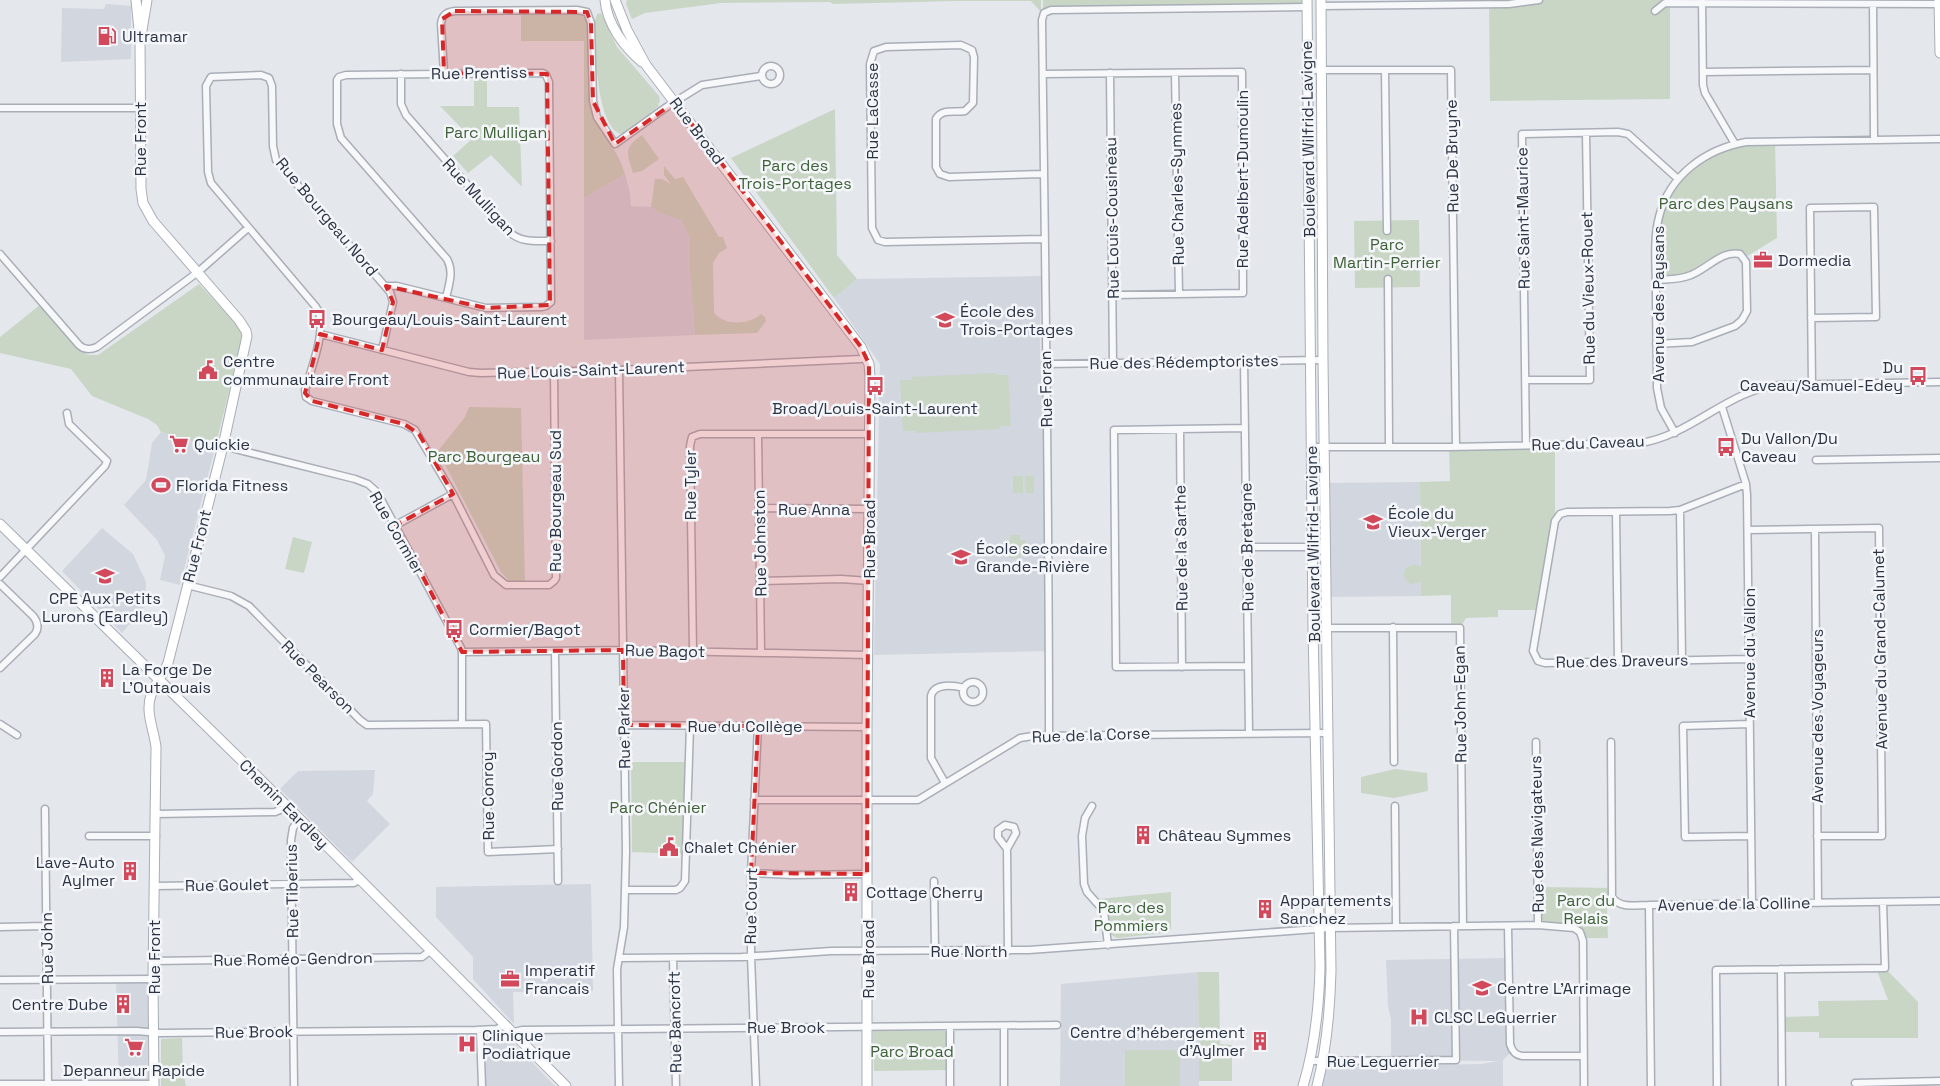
<svg xmlns="http://www.w3.org/2000/svg" width="1940" height="1086" font-family="'Space Grotesk',sans-serif">
<rect width="100%" height="100%" fill="#e4e7ec"/>
<!-- built -->
<path fill="#d2d6de" d="M 106,4 L 131,6 L 131,59 L 61,62 L 62,8 L 104,9 Z
M 625,174 L 630,193 L 631,206 L 651,207 L 658,212 L 673,216 L 681,220 L 690,238 L 690,271 L 695,335 L 584,340 L 584,198 Z
M 1041,276 L 1040,348 L 1044,458 L 1046,651 L 874,655 L 880,364 L 834,298 L 857,279 Z
M 161,432 L 215,448 L 180,585 L 160,580 L 165,556 L 157,540 L 124,505 L 146,480 L 152,443 Z
M 1420,482 L 1421,596 L 1326,597 L 1325,483 Z
M 102,528 L 133,554 L 146,582 L 145,606 L 122,633 L 62,571 Z
M 375,770 L 373,794 L 367,801 L 390,824 L 352,862 L 280,789 L 298,771 Z
M 591,884 L 593,991 L 513,992 L 514,1024 L 473,979 L 473,957 L 436,917 L 436,887 Z
M 1508,958 L 1512,1051 L 1503,1060 L 1503,1086 L 1321,1086 L 1327,1067 L 1482,1064 L 1499,1061 L 1391,1060 L 1391,1019 L 1388,1007 L 1386,960 Z
M 1198,972 L 1199,1086 L 1060,1086 L 1061,984 Z
M 116,981 L 148,982 L 148,1086 L 119,1086 Z
M 506,1035 L 555,1086 L 485,1086 L 484,1036 Z"/>
<!-- green -->
<path fill="#c9d6c5" d="M 627,0 L 1041,0 L 1041,12 L 1031,1 L 957,1 L 833,4 L 830,2 L 721,3 L 645,13 L 632,19 L 626,4 Z
M 1043,0 L 1304,0 L 1299,5 L 1052,7 L 1043,10 Z
M 1539,0 L 1932,0 L 1930,2 L 1670,4 L 1670,99 L 1490,101 L 1489,4 Z
M 579,13 L 586,16 L 589,23 L 589,98 L 594,120 L 607,135 L 621,163 L 625,174 L 584,198 L 584,41 L 521,41 L 521,14 Z
M 601,13 L 617,47 L 659,96 L 660,101 L 658,104 L 659,106 L 626,135 C 595,135 596,47 594,24 L 597,14 Z
M 474,78 L 487,79 L 487,107 L 519,107 L 522,187 L 491,155 L 468,173 L 453,156 L 472,139 L 440,106 L 474,106 Z
M 835,109 L 837,255 L 857,279 L 834,298 L 731,158 Z
M 642,135 L 659,159 L 642,171 L 633,173 C 627,153 623,148 642,135 Z
M 1775,140 L 1777,238 L 1744,258 L 1734,253 L 1690,276 L 1656,280 L 1659,217 L 1678,179 L 1721,148 Z
M 664,166 L 675,179 L 683,177 L 719,237 L 723,237 L 727,248 L 719,253 L 713,263 L 714,313 C 725,326 749,325 761,314 L 765,317 L 766,321 L 757,333 L 695,335 L 690,271 L 690,238 L 681,220 L 658,212 L 651,207 L 655,179 L 662,179 L 671,184 L 664,175 Z
M 1419,220 L 1420,287 L 1355,288 L 1354,221 Z
M 199,284 L 242,330 L 243,335 L 215,448 L 161,432 L 157,425 L 148,419 L 92,396 L 71,369 L 0,353 L 0,337 L 41,304 L 80,350 L 88,355 L 98,355 Z
M 996,373 L 997,375 L 1008,375 L 1011,426 L 1000,426 L 999,429 L 915,433 L 915,431 L 903,431 L 900,380 L 912,380 L 912,377 Z
M 469,407 L 521,408 L 525,582 L 509,581 L 501,572 L 438,451 L 465,417 Z
M 1555,445 L 1555,521 L 1540,610 L 1498,610 L 1498,617 L 1466,618 L 1460,628 L 1451,628 L 1451,595 L 1421,596 L 1421,582 L 1411,584 C 1397,575 1406,561 1421,566 L 1420,482 L 1450,481 L 1449,447 Z
M 1013,476 L 1023,476 L 1023,493 L 1013,493 Z
M 1025,476 L 1034,476 L 1034,493 L 1026,493 Z
M 1010,535 L 1020,535 L 1020,540 L 1026,540 L 1026,553 L 1021,553 L 1020,558 L 1009,558 L 1008,553 L 1003,552 L 1003,540 L 1010,540 Z
M 293,537 L 312,542 L 304,573 L 285,569 Z
M 631,762 L 686,762 L 684,854 L 632,852 Z
M 1395,769 L 1427,773 L 1428,791 L 1394,798 L 1361,793 L 1361,777 Z
M 1538,887 L 1612,888 L 1614,900 L 1607,909 L 1608,938 L 1582,938 L 1580,932 L 1538,925 Z
M 1171,892 L 1171,929 L 1164,933 L 1118,938 L 1111,935 L 1108,910 L 1098,899 Z
M 1876,968 L 1885,968 L 1918,1002 L 1918,1038 L 1819,1038 L 1819,1032 L 1781,1032 L 1781,1017 L 1819,1016 L 1818,1001 L 1888,1000 Z
M 1198,972 L 1219,972 L 1220,1044 L 1232,1045 L 1232,1081 L 1199,1081 Z
M 873,1031 L 950,1031 L 950,1070 L 874,1071 Z
M 182,1038 L 183,1072 L 186,1086 L 161,1086 L 161,1039 Z
M 1125,1050 L 1180,1050 L 1180,1086 L 1125,1086 Z"/>
<g fill="none" stroke-linecap="round" stroke-linejoin="round">
<!-- street casing -->
<g stroke="#a9aeb7" stroke-width="9">
<path id="street" d="M 1702,0 L 1703,85 L 1705,93 L 1735,144
M 1873,4 L 1874,139
M 1321,6 L 1509,4 L 1539,0
M 1655,11 L 1665,3 L 1939,4
M762 75a9 9 0 1 1 18 0a9 9 0 1 1-18 0Z
M 1307,70 L 1451,70 L 1456,447
M 1385,70 L 1387,231
M 1703,72 L 1872,70
M 444,73 L 441,24 C 442,15 446,12 455,11 L 577,10 L 587,12 L 591,23 L 593,101 L 597,117 L 615,144 L 668,106 L 702,85 L 761,76
M 1110,73 L 1113,363
M 1175,73 L 1179,294
M 401,74 L 401,104 L 406,115 L 507,230 C 520,243 534,241 551,241
M 1043,74 L 1242,72 L 1243,293 L 1113,295
M 0,108 L 140,108
M 1043,174 L 949,177 L 940,174 L 936,167 L 936,119 C 942,108 954,113 965,111 L 973,103 L 974,57 L 972,50 L 961,45 L 886,47 L 874,51 L 870,64 L 872,228 L 878,240 L 885,242 L 1044,239
M 0,254 L 79,345 C 84,350 90,350 97,347 L 198,272 L 248,228
M 1388,279 L 1389,446
M 1656,280 C 1668,279 1680,280 1691,275 C 1707,269 1722,250 1740,254 L 1746,262 L 1747,311 L 1742,320 L 1735,326 L 1692,342 L 1656,344
M 386,286 L 397,286 L 486,308 L 542,307 L 546,306 L 551,302 L 549,82 L 546,75 L 543,73 L 346,75 L 339,77 L 337,80 L 337,124 L 341,138 L 447,259 C 454,272 449,284 446,298
M 1811,318 L 1876,317 L 1874,207 L 1810,208 L 1812,385
M 320,334 L 469,372 L 481,373 L 619,370 L 861,359 L 865,355
M 382,350 L 393,302 L 390,292 L 276,160 L 273,146 L 272,86 L 269,78 L 261,75 L 211,77 L 206,86 L 208,172 L 211,183 L 316,307 C 329,325 311,369 305,390 L 306,397 L 312,401 L 404,424 L 415,430 L 453,494 L 494,575 L 506,585 L 549,585 L 554,581 L 556,578 L 554,371
M 1244,361 L 1249,733
M 1045,364 L 1323,360
M 1525,380 L 1590,380 L 1586,133
M 1722,407 L 1746,484 L 1747,495 L 1752,903
M 1245,428 L 1114,430 L 1116,667 L 1248,666
M 1180,429 L 1182,667
M 1675,433 L 1661,408 L 1657,388 C 1657,355 1656,322 1656,289 C 1656,265 1653,240 1659,217 C 1669,175 1706,149 1746,142 L 1940,139
M 758,434 L 761,653
M 1526,445 L 1522,134 L 1618,132 L 1628,134 L 1678,179
M 223,446 L 355,479 L 368,484 L 377,492 L 461,648 L 462,652 L 462,723
M 1312,447 L 1449,447 L 1641,443 C 1692,435 1729,389 1780,385 L 1940,382
M 1816,460 L 1940,458
M 1746,484 L 1680,510 L 1670,511 L 1567,512 L 1560,514 L 1555,521 L 1533,651 L 1538,661 L 1545,663 L 1748,659
M 760,508 L 869,509
M 1680,510 L 1682,660
M 1616,512 L 1618,661
M 396,525 L 453,494
M 1815,529 L 1818,903
M 1748,530 L 1879,528 L 1882,836 L 1817,836
M 1247,547 L 1325,547
M 0,577 L 105,466 L 107,461 L 69,424 L 67,413
M 761,581 L 841,579 L 869,581
M 0,584 L 33,616 C 38,622 39,628 35,634 L 0,668
M 187,585 L 231,596 L 249,606 L 360,720 L 367,725 L 486,724 L 488,852 L 558,849
M 1393,627 L 1394,762
M 1313,628 L 1460,628 L 1463,926
M 555,651 L 558,881
M 693,651 L 690,446 L 692,437 L 700,434 L 870,434
M 462,652 L 623,650 L 868,655
M963 692a10 10 0 1 1 20 0a10 10 0 1 1-20 0Z
M 0,724 L 17,735
M 1749,724 L 1683,726 L 1685,837 L 1751,836
M 624,725 L 867,727
M 1049,735 C 1049,496 1045,258 1042,20 L 1044,13 L 1051,10 L 1307,7
M 1536,742 L 1538,925
M 1611,742 L 1612,897 C 1620,909 1636,905 1649,905
M 945,783 L 931,758 L 931,696 C 934,683 953,685 964,688
M 754,800 L 918,800 L 1012,743 L 1020,738 L 1033,736 L 1327,733
M 1092,806 L 1085,818 L 1082,836 L 1084,884 L 1087,892 L 1104,911 L 1108,945
M 1395,806 L 1396,927
M 45,809 L 48,1086
M 156,814 L 275,812 L 287,807
M 89,836 L 156,836
M 1007,849 L 998,837 L 998,830 L 1005,825 L 1014,827 L 1016,833 L 1007,849 L 1008,951
M 751,873 L 792,875 L 867,874
M 934,881 L 935,951
M 155,886 L 354,883 L 359,880
M 626,890 L 676,890 L 680,888 L 685,881 L 690,726
M 1508,926 L 1510,1044 C 1512,1051 1515,1055 1522,1056 L 1583,1056
M 0,927 L 46,926
M 619,958 L 742,957 L 831,951 L 1029,950 L 1330,928 L 1538,925 L 1574,928 L 1580,932 L 1583,941 L 1584,1086
M 673,958 L 676,1086
M 153,961 L 422,957 L 430,951
M 1781,969 L 1782,1086
M 0,980 L 153,979
M 480,1030 L 482,1086
M 0,1032 L 136,1031 L 160,1033 L 476,1030 L 497,1029 L 506,1024
M 514,1032 L 522,1030 L 1057,1025
M 1310,1061 L 1456,1060 L 1454,926
M 1855,1083 L 1940,1081
M 0,1084 L 154,1084
M 294,1086 L 291,840 L 293,828 L 299,819
M 619,1086 L 617,969 L 624,927 L 626,851 L 619,370
M 756,1086 L 751,956 L 751,873 L 758,726
M 950,1086 L 950,1027
M 1004,1086 L 1004,1026
M 1651,1086 L 1649,905 L 1940,901
M 1717,1086 L 1716,970 L 1885,968 L 1883,902"/>
</g>
<!-- secondary casing -->
<g stroke="#a9aeb7" stroke-width="11">
<path id="secondary" d="M 136,0 L 140,40 L 141,189 L 143,203 L 153,221 L 239,320 L 246,331 L 247,336 L 223,446 L 168,663 C 163,674 155,684 151,695 C 145,712 154,730 156,747 L 153,979 L 154,1086
M 605,0 C 607,24 624,47 642,62
M 615,0 L 627,30 L 646,65 L 861,347 L 869,364 L 870,377 L 867,727 L 867,1086
M 1939,0 L 1940,53
M 142,30 L 147,0
M 0,524 L 239,758 L 566,1086
M 1303,1086 C 1315,1047 1319,1008 1320,967 L 1313,628 L 1307,0
M 1317,1086 C 1327,1048 1330,1010 1331,971 L 1323,360 L 1321,0"/>
</g>
<!-- street -->
<use href="#street" stroke="#f7f8fa" stroke-width="6"/>
<!-- secondary -->
<use href="#secondary" stroke="#fff" stroke-width="9"/>
</g>
<!-- marked area -->
<path fill="#d62828" fill-opacity="0.2" stroke="#d62828" stroke-width="4" stroke-dasharray="10 6" stroke-linejoin="round" d="M 455,11 L 587,12 L 591,23 L 593,101 L 615,144 L 675,102 L 861,347 L 869,364 L 867,874 L 751,873 L 758,726 L 624,725 L 623,650 L 462,652 L 396,525 L 453,494 L 419,434 L 404,424 L 312,401 L 305,393 L 320,334 L 382,350 L 393,302 L 386,286 L 486,308 L 550,305 L 547,74 L 444,73 L 442,19 Z"/>
<!-- icons -->
<defs>
<g id="fuel-bare" transform="scale(1.5)"><path d="M-5.5-6h7V0h2V4h1.3V-2.5L3-4.5l.8-.8L6-3V5H2.5V1h-1V6h-7ZM-4.2-4.7v3.2H.2V-4.7Z" fill="#d1495b" stroke="#f4f6f9" stroke-width="2.5" paint-order="stroke"/></g>
<g id="office-bare" transform="scale(1.5)"><path d="M-6-3h4V-5.5h4V-3h4V5H-6ZM-1-4.5V-3h2v-1.5ZM-6 0V1H6V0Z" fill="#d1495b" stroke="#f4f6f9" stroke-width="2.5" paint-order="stroke"/></g>
<g id="bus-bare" transform="scale(1.5)"><path d="M-5-6H5V4H4V6H2V4H-2V6H-4V4H-5ZM-3.5-4V0h7V-4ZM-3.5 1.2v1.5H-2V1.2ZM2 1.2v1.5H3.5V1.2Z" fill="#d1495b" stroke="#f4f6f9" stroke-width="2.5" paint-order="stroke"/></g>
<g id="school-bare" transform="scale(1.5)"><path d="M0-5L7-2L0 1L-7-2ZM-4 1L0 2.5L4 1V4Q0 6-4 4Z" fill="#d1495b" stroke="#f4f6f9" stroke-width="2.5" paint-order="stroke"/></g>
<g id="civic-bare" transform="scale(1.5)"><path d="M-.6-6.5H3V-4.5H.6V-3L4-1V1h2V6H-6V1h2V-1L-.6-3ZM-1.2 2.5V6h2.4V2.5Z" fill="#d1495b" stroke="#f4f6f9" stroke-width="2.5" paint-order="stroke"/></g>
<g id="supermarket-bare" transform="scale(1.5)"><path d="M-6-5.5h2.5l.6 2H6L4.5 2H-2.5L-4.4-4H-6ZM-1.5 3.2a1.3 1.3 0 1 0 .1 0ZM3 3.2a1.3 1.3 0 1 0 .1 0Z" fill="#d1495b" stroke="#f4f6f9" stroke-width="2.5" paint-order="stroke"/></g>
<g id="stadium-bare" transform="scale(1.5)"><path d="M0-5a6.5 5 0 1 0 0 10a6.5 5 0 1 0 0-10ZM-3.5-1.8h7v3.6h-7Z" fill="#d1495b" stroke="#f4f6f9" stroke-width="2.5" paint-order="stroke"/></g>
<g id="building-bare" transform="scale(1.5)"><path d="M-4-6H4V6H1V3H-1V6H-4ZM-2.5-4.3h1.7v1.8h-1.7ZM.8-4.3h1.7v1.8H.8ZM-2.5-1h1.7V.8h-1.7ZM.8-1h1.7V.8H.8Z" fill="#d1495b" stroke="#f4f6f9" stroke-width="2.5" paint-order="stroke"/></g>
<g id="hospital-bare" transform="scale(1.5)"><path d="M-5-5h3v3.5h4V-5h3V5h-3V1.5h-4V5h-3Z" fill="#d1495b" stroke="#f4f6f9" stroke-width="2.5" paint-order="stroke"/></g>
</defs>
<g fill-rule="evenodd">
<use href="#fuel-bare" x="107" y="36"/>
<use href="#office-bare" x="1763" y="260"/>
<use href="#bus-bare" x="317" y="319"/>
<use href="#school-bare" x="945" y="320"/>
<use href="#civic-bare" x="208" y="370"/>
<use href="#bus-bare" x="1918" y="376"/>
<use href="#bus-bare" x="875" y="386"/>
<use href="#supermarket-bare" x="179" y="444"/>
<use href="#bus-bare" x="1726" y="447"/>
<use href="#stadium-bare" x="161" y="485"/>
<use href="#school-bare" x="1373" y="522"/>
<use href="#school-bare" x="961" y="557"/>
<use href="#school-bare" x="105" y="576"/>
<use href="#bus-bare" x="454" y="629"/>
<use href="#building-bare" x="107" y="678"/>
<use href="#building-bare" x="1143" y="835"/>
<use href="#civic-bare" x="669" y="847"/>
<use href="#building-bare" x="130" y="871"/>
<use href="#building-bare" x="851" y="892"/>
<use href="#building-bare" x="1265" y="909"/>
<use href="#office-bare" x="510" y="979"/>
<use href="#school-bare" x="1482" y="988"/>
<use href="#building-bare" x="123" y="1004"/>
<use href="#hospital-bare" x="1419" y="1017"/>
<use href="#building-bare" x="1260" y="1041"/>
<use href="#hospital-bare" x="467" y="1044"/>
<use href="#supermarket-bare" x="134" y="1047"/>
</g>
<g text-anchor="middle" dominant-baseline="central" stroke-width="5" stroke-linejoin="round" paint-order="stroke">
<!-- poi labels -->
<g font-size="16" fill="#2b3445" stroke="#f4f6f9" text-anchor="start">
<text x="122" y="36">Ultramar</text>
<text x="1778" y="260">Dormedia</text>
<text x="960" y="311">École des<tspan x="960" dy="18">Trois-Portages</tspan></text>
<text x="332" y="319">Bourgeau/Louis-Saint-Laurent</text>
<text x="223" y="361">Centre<tspan x="223" dy="18">communautaire Front</tspan></text>
<text x="1903" y="367" text-anchor="end">Du<tspan x="1903" dy="18">Caveau/Samuel-Edey</tspan></text>
<text x="875" y="408" text-anchor="middle">Broad/Louis-Saint-Laurent</text>
<text x="1741" y="438">Du Vallon/Du<tspan x="1741" dy="18">Caveau</tspan></text>
<text x="194" y="444">Quickie</text>
<text x="176" y="485">Florida Fitness</text>
<text x="1388" y="513">École du<tspan x="1388" dy="18">Vieux-Verger</tspan></text>
<text x="976" y="548">École secondaire<tspan x="976" dy="18">Grande-Rivière</tspan></text>
<text x="105" y="598" text-anchor="middle">CPE Aux Petits<tspan x="105" dy="18">Lurons (Eardley)</tspan></text>
<text x="469" y="629">Cormier/Bagot</text>
<text x="122" y="669">La Forge De<tspan x="122" dy="18">L'Outaouais</tspan></text>
<text x="1158" y="835">Château Symmes</text>
<text x="684" y="847">Chalet Chénier</text>
<text x="115" y="862" text-anchor="end">Lave-Auto<tspan x="115" dy="18">Aylmer</tspan></text>
<text x="866" y="892">Cottage Cherry</text>
<text x="1280" y="900">Appartements<tspan x="1280" dy="18">Sanchez</tspan></text>
<text x="525" y="970">Imperatif<tspan x="525" dy="18">Francais</tspan></text>
<text x="1497" y="988">Centre L'Arrimage</text>
<text x="108" y="1004" text-anchor="end">Centre Dube</text>
<text x="1434" y="1017">CLSC LeGuerrier</text>
<text x="1245" y="1032" text-anchor="end">Centre d’hébergement<tspan x="1245" dy="18">d’Aylmer</tspan></text>
<text x="482" y="1035">Clinique<tspan x="482" dy="18">Podiatrique</tspan></text>
<text x="134" y="1070" text-anchor="middle">Depanneur Rapide</text>
</g>
<!-- street labels -->
<g font-size="16" fill="#2b3445" stroke="#f4f6f9">
<text transform="translate(479 73) rotate(-1)">Rue Prentiss</text>
<text transform="translate(872 111) rotate(-90)">Rue LaCasse</text>
<text transform="translate(697 131) rotate(53)">Rue Broad</text>
<text transform="translate(140 139) rotate(-90)">Rue Front</text>
<text transform="translate(1308 139) rotate(-91)">Boulevard Wilfrid-Lavigne</text>
<text transform="translate(1452 156) rotate(-91)">Rue De Bruyne</text>
<text transform="translate(1242 179) rotate(-90)">Rue Adelbert-Dumoulin</text>
<text transform="translate(1177 184) rotate(-91)">Rue Charles-Symmes</text>
<text transform="translate(479 197) rotate(47)">Rue Mulligan</text>
<text transform="translate(327 217) rotate(50)">Rue Bourgeau Nord</text>
<text transform="translate(1112 218) rotate(-91)">Rue Louis-Cousineau</text>
<text transform="translate(1523 218) rotate(-91)">Rue Saint-Maurice</text>
<text transform="translate(1588 288) rotate(-91)">Rue du Vieux-Rouet</text>
<text transform="translate(1658 304) rotate(-90)">Avenue des Paysans</text>
<text transform="translate(1184 362) rotate(-1)">Rue des Rédemptoristes</text>
<text transform="translate(591 370) rotate(-2)">Rue Louis-Saint-Laurent</text>
<text transform="translate(1046 389) rotate(-91)">Rue Foran</text>
<text transform="translate(1588 443) rotate(-2)">Rue du Caveau</text>
<text transform="translate(690 485) rotate(-90)">Rue Tyler</text>
<text transform="translate(555 501) rotate(-90)">Rue Bourgeau Sud</text>
<text x="814" y="509">Rue Anna</text>
<text transform="translate(397 533) rotate(60)">Rue Cormier</text>
<text transform="translate(869 539) rotate(-90)">Rue Broad</text>
<text transform="translate(760 543) rotate(-91)">Rue Johnston</text>
<text transform="translate(1313 544) rotate(-91)">Boulevard Wilfrid-Lavigne</text>
<text transform="translate(197 546) rotate(-76)">Rue Front</text>
<text transform="translate(1247 547) rotate(-91)">Rue de Bretagne</text>
<text transform="translate(1181 548) rotate(-91)">Rue de la Sarthe</text>
<text transform="translate(1880 649) rotate(-91)">Avenue du Grand-Calumet</text>
<text transform="translate(665 651) rotate(1)">Rue Bagot</text>
<text transform="translate(1749 653) rotate(-90)">Avenue du Vallon</text>
<text transform="translate(1622 661) rotate(-1)">Rue des Draveurs</text>
<text transform="translate(318 677) rotate(45)">Rue Pearson</text>
<text transform="translate(1460 704) rotate(-91)">Rue John-Egan</text>
<text transform="translate(1817 716) rotate(-90)">Avenue des Voyageurs</text>
<text x="745" y="726">Rue du Collège</text>
<text transform="translate(624 728) rotate(-91)">Rue Parker</text>
<text transform="translate(1091 735) rotate(-2)">Rue de la Corse</text>
<text transform="translate(557 766) rotate(-91)">Rue Gordon</text>
<text transform="translate(488 796) rotate(-91)">Rue Conroy</text>
<text transform="translate(284 804) rotate(45)">Chemin Eardley</text>
<text transform="translate(1537 834) rotate(-91)">Rue des Navigateurs</text>
<text transform="translate(227 885) rotate(-1)">Rue Goulet</text>
<text transform="translate(292 891) rotate(-91)">Rue Tiberius</text>
<text transform="translate(1734 904) rotate(-1)">Avenue de la Colline</text>
<text transform="translate(751 906) rotate(-89)">Rue Court</text>
<text transform="translate(47 948) rotate(-91)">Rue John</text>
<text x="969" y="951">Rue North</text>
<text transform="translate(154 957) rotate(-90)">Rue Front</text>
<text transform="translate(293 959) rotate(-1)">Rue Roméo-Gendron</text>
<text transform="translate(868 959) rotate(-90)">Rue Broad</text>
<text transform="translate(675 1022) rotate(-91)">Rue Bancroft</text>
<text x="786" y="1027">Rue Brook</text>
<text transform="translate(254 1032) rotate(-1)">Rue Brook</text>
<text x="1383" y="1061">Rue Leguerrier</text>
</g>
<!-- park labels -->
<g font-size="16" fill="#3f6138" stroke="#f4f6f9">
<text x="496" y="132">Parc Mulligan</text>
<text x="795" y="165">Parc des<tspan x="795" dy="18">Trois-Portages</tspan></text>
<text x="1726" y="203">Parc des Paysans</text>
<text x="1387" y="244">Parc<tspan x="1387" dy="18">Martin-Perrier</tspan></text>
<text x="484" y="456">Parc Bourgeau</text>
<text x="658" y="807">Parc Chénier</text>
<text x="1586" y="900">Parc du<tspan x="1586" dy="18">Relais</tspan></text>
<text x="1131" y="907">Parc des<tspan x="1131" dy="18">Pommiers</tspan></text>
<text x="912" y="1051">Parc Broad</text>
</g>
</g>
</svg>
